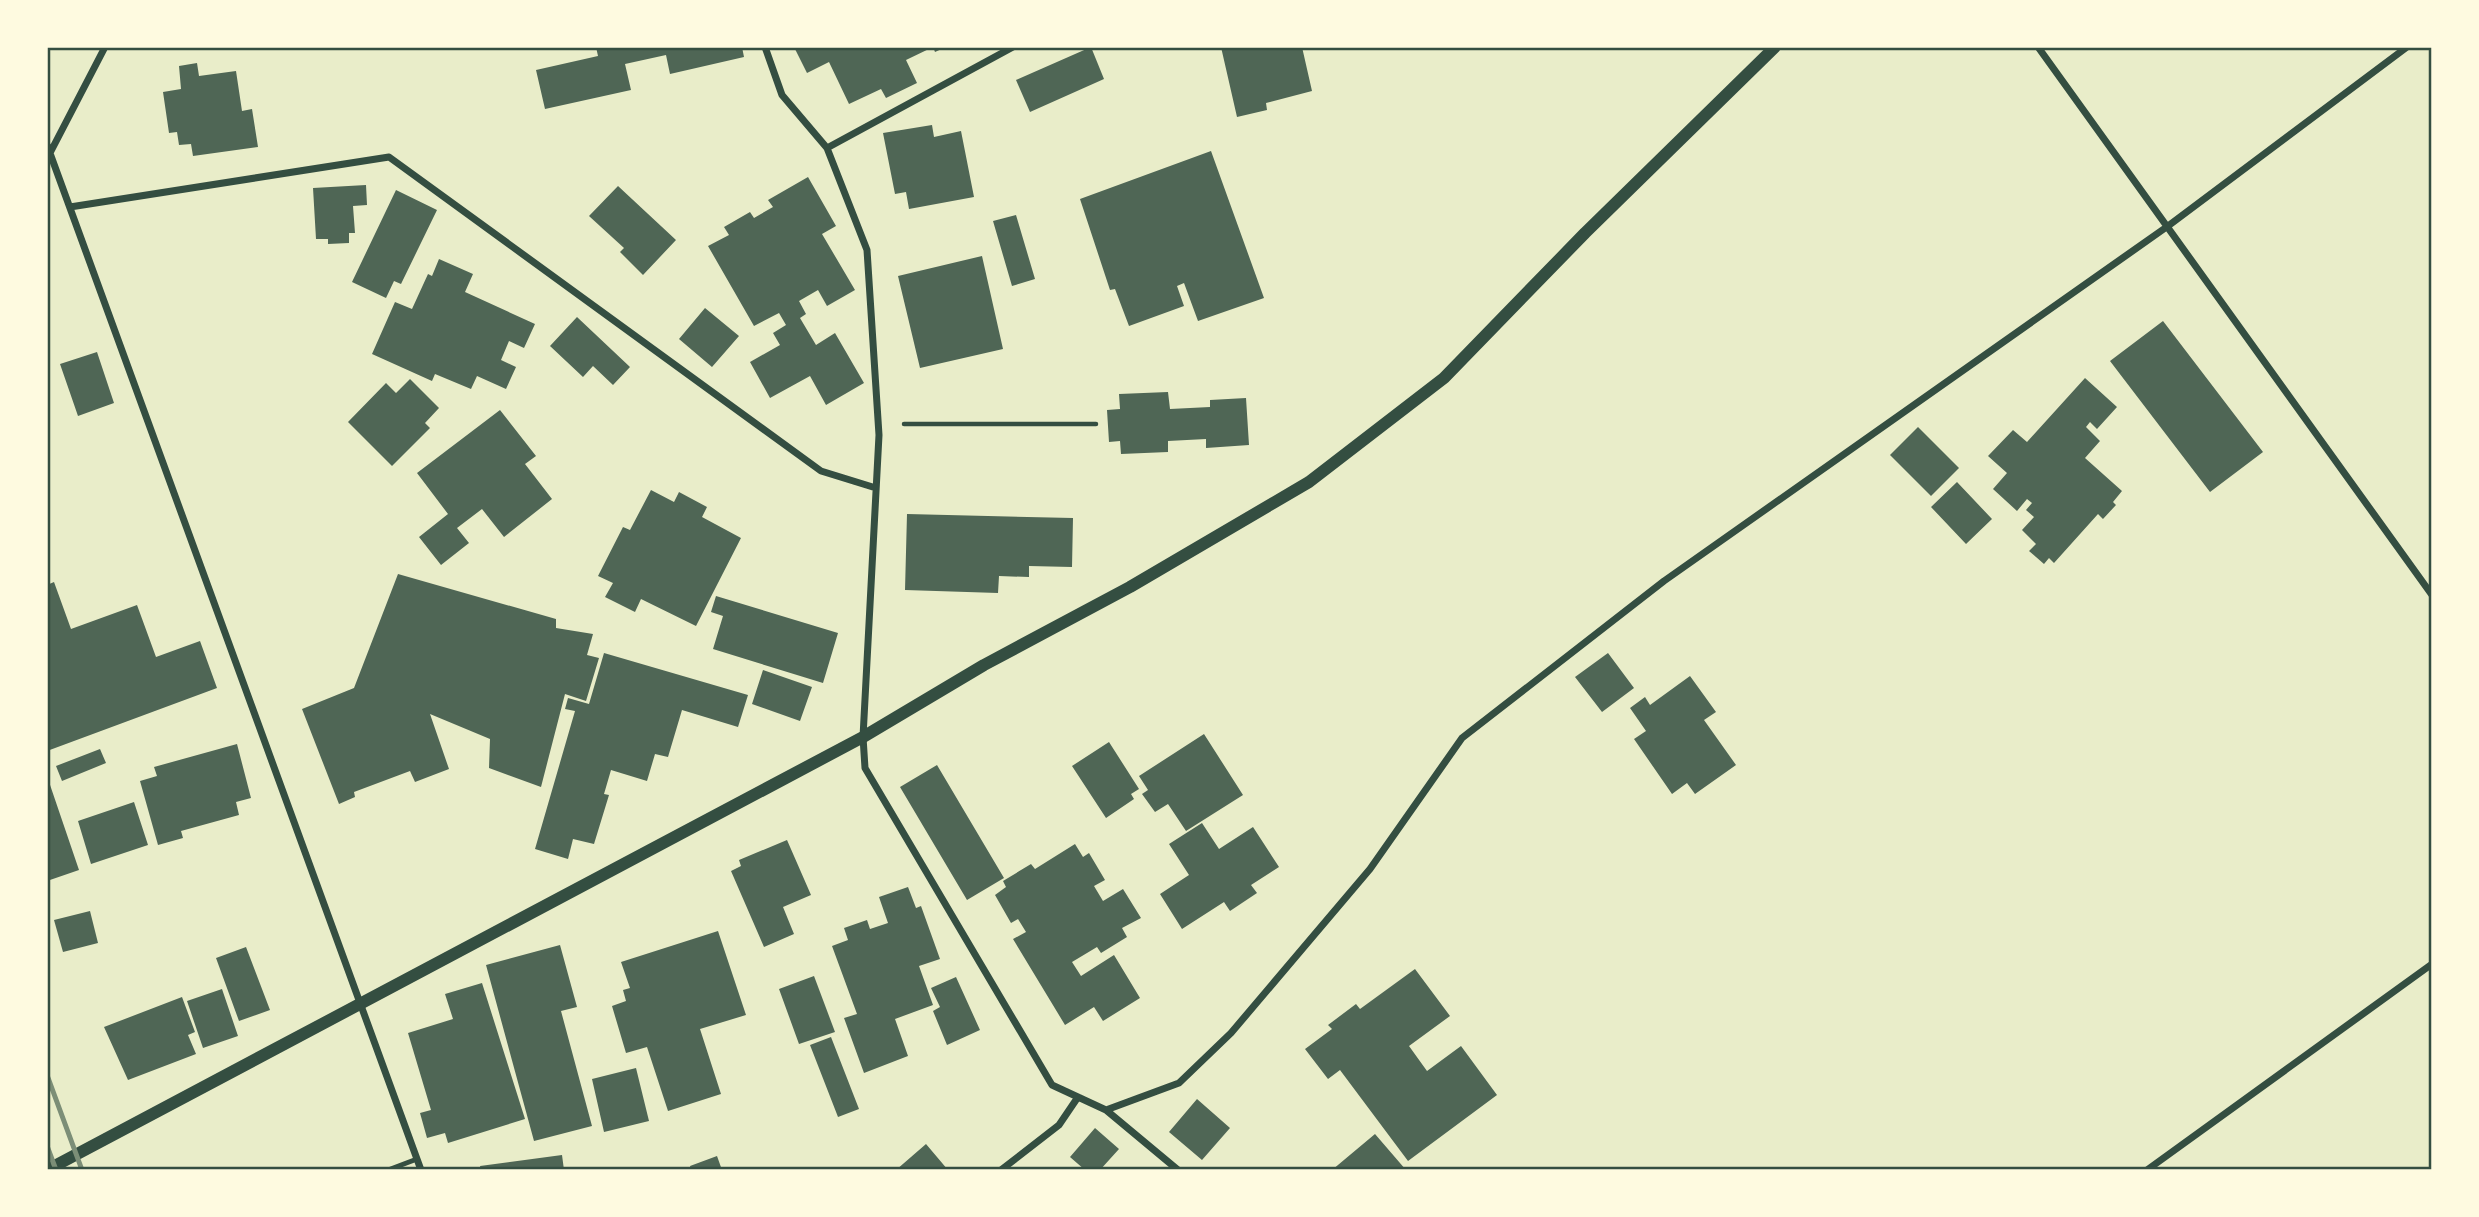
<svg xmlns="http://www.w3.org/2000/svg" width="2479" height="1217" font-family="'Noto Sans',sans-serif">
<rect width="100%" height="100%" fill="#e9edc9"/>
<!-- building -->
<path fill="#4f6655" d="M 596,47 L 742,47 L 744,57 L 670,74 L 666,55 L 625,64 L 631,90 L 545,109 L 536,70 L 598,56 Z
M 794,47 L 946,47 L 935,52 L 933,47 L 906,60 L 917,83 L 886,98 L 881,89 L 849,104 L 829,62 L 807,73 Z
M 1091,47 L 1104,79 L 1030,112 L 1016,80 Z
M 1221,47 L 1302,47 L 1312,91 L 1266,103 L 1267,110 L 1237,117 Z
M 197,63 L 199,76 L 236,71 L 242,111 L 252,109 L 258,147 L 193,156 L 191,144 L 179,145 L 177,132 L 169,133 L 163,92 L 181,89 L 179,66 Z
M 932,125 L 934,137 L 961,131 L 974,197 L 909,209 L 906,192 L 895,194 L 883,133 Z
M 1211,151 L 1264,298 L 1198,321 L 1184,283 L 1177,286 L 1184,306 L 1129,326 L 1115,289 L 1110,290 L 1080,199 Z
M 808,177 L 836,226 L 822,234 L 855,290 L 827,306 L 818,290 L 799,301 L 806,314 L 800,318 L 816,345 L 835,333 L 864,383 L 826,405 L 810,376 L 770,398 L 750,362 L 780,345 L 773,333 L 786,325 L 779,313 L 754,326 L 708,246 L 729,235 L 724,227 L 750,212 L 754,218 L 773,207 L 768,200 Z
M 366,185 L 367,205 L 353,206 L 355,233 L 349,233 L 349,243 L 328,244 L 328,239 L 316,239 L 313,188 Z
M 618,186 L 676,240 L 643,275 L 620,252 L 624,248 L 589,216 Z
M 396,190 L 437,210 L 401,284 L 394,281 L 386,298 L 352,282 Z
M 1016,215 L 1035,279 L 1012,286 L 993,221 Z
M 982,256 L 1003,349 L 920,368 L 898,276 Z
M 439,259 L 473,274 L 465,292 L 535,324 L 524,348 L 509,341 L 501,360 L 516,367 L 506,389 L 477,376 L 471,389 L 435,374 L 432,381 L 372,354 L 395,302 L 412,309 L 428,274 L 432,276 Z
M 705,308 L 739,336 L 712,367 L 679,339 Z
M 577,317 L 630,367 L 613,385 L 593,366 L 583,377 L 550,346 Z
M 2163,321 L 2263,452 L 2210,492 L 2110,361 Z
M 97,352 L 114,403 L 78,416 L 60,364 Z
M 2085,378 L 2117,407 L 2097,429 L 2090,422 L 2086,427 L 2100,441 L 2085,458 L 2122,491 L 2113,502 L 2116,505 L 2103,519 L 2098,514 L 2054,563 L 2049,558 L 2044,564 L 2029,551 L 2036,544 L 2022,530 L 2034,517 L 2026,510 L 2032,503 L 2027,499 L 2017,511 L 1993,489 L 2007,473 L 1988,456 L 2013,430 L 2027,442 Z
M 410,379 L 439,408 L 425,423 L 430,428 L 392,466 L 348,422 L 386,383 L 396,393 Z
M 1168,392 L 1170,409 L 1210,407 L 1210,400 L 1246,398 L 1249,445 L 1206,448 L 1206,439 L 1168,441 L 1168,452 L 1121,454 L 1120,441 L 1109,442 L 1107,410 L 1120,409 L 1119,394 Z
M 500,410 L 536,456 L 525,464 L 552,499 L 504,537 L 482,509 L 457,528 L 469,543 L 441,565 L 419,537 L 448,514 L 417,473 Z
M 1918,427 L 1959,468 L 1931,496 L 1890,455 Z
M 1957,482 L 1992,519 L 1966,544 L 1931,507 Z
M 651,490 L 674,502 L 679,492 L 707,507 L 702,517 L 741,538 L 696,626 L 641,599 L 635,612 L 605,597 L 613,583 L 598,576 L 623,527 L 630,530 Z
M 907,514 L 1073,518 L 1072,567 L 1029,566 L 1029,577 L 999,576 L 998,593 L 905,590 Z
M 398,574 L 556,619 L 556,628 L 593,634 L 587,655 L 599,658 L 586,701 L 565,694 L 541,787 L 489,768 L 490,739 L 430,714 L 449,769 L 415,782 L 410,771 L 354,792 L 355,797 L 339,804 L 302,709 L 354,688 Z
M 54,582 L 71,629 L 137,605 L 156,657 L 200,641 L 217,688 L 47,751 L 47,585 Z
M 716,596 L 838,633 L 823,683 L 713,649 L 723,616 L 711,612 Z
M 604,653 L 748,695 L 738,727 L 682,710 L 668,757 L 655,754 L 647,781 L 611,770 L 604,794 L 609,795 L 594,844 L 573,839 L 568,859 L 535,849 L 575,711 L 565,709 L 568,698 L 589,704 Z
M 1608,653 L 1634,688 L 1602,712 L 1575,677 Z
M 763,670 L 812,687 L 800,721 L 752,704 Z
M 1690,676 L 1716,712 L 1704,720 L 1736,765 L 1695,794 L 1687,783 L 1672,794 L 1634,739 L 1646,731 L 1630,708 L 1645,697 L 1650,705 Z
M 1204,734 L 1243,795 L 1186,831 L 1168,804 L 1155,812 L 1142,794 L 1148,790 L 1139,776 Z
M 1109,742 L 1139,789 L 1131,794 L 1134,799 L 1106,818 L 1072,766 Z
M 237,744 L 251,798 L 236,802 L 239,815 L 181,831 L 183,838 L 158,845 L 140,781 L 157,776 L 154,767 Z
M 100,749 L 106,763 L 62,781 L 56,766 Z
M 937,765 L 1004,878 L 967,900 L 900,787 Z
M 47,776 L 79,870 L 47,881 Z
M 134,802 L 148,845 L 91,864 L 78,821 Z
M 1202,823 L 1219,849 L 1253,827 L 1279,867 L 1251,885 L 1257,893 L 1230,911 L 1224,902 L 1182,929 L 1160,894 L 1189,875 L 1169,844 Z
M 787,840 L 811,895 L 783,907 L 794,934 L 764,947 L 731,871 L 741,866 L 739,860 Z
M 1075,844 L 1083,857 L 1089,853 L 1105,880 L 1094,886 L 1103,901 L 1123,889 L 1141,918 L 1122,928 L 1127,937 L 1101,953 L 1097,947 L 1072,962 L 1081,976 L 1114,955 L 1140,998 L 1103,1021 L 1094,1007 L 1065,1025 L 1013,939 L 1026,932 L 1018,919 L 1011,923 L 995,895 L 1006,887 L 1003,881 L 1031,864 L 1035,869 Z
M 908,887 L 916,908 L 921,906 L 940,959 L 919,966 L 933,1005 L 895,1019 L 908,1056 L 864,1073 L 844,1018 L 857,1014 L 832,946 L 848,940 L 844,928 L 867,920 L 870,929 L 888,923 L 879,897 Z
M 90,911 L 98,943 L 63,952 L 54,920 Z
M 718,931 L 746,1015 L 700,1029 L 721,1094 L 668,1111 L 647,1047 L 626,1053 L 612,1006 L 626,1001 L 623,990 L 630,988 L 621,962 Z
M 560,945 L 577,1007 L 561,1011 L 592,1126 L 534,1141 L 486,965 Z
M 246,947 L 270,1010 L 239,1021 L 216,958 Z
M 1415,969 L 1450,1016 L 1409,1046 L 1427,1071 L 1461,1046 L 1497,1095 L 1408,1161 L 1340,1070 L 1328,1079 L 1305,1049 L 1332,1029 L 1328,1025 L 1356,1004 L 1360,1009 Z
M 814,976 L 835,1032 L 799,1044 L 779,989 Z
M 956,977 L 980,1030 L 947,1045 L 933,1011 L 940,1007 L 931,988 Z
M 482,983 L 525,1119 L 448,1143 L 445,1133 L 427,1138 L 420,1113 L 431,1110 L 408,1033 L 453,1019 L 445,994 Z
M 222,989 L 238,1036 L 203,1048 L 187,1001 Z
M 182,997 L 195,1032 L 188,1035 L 196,1054 L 128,1080 L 104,1027 Z
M 831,1037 L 859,1109 L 838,1117 L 810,1045 Z
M 636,1068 L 649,1121 L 604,1132 L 592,1079 Z
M 1197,1099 L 1230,1128 L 1202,1160 L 1169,1132 Z
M 1095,1128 L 1119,1149 L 1100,1170 L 1085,1170 L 1070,1157 Z
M 1375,1134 L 1406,1170 L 1332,1170 Z
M 926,1144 L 948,1170 L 896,1170 Z
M 562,1155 L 564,1170 L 481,1170 L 480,1166 Z
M 717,1156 L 722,1170 L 691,1170 L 690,1166 Z"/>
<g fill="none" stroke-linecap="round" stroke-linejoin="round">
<!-- path -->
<path stroke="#344e41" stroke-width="4.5" d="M 904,424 L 1096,424"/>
<!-- service -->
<path stroke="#344e41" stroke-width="5" d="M 388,1170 L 417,1159"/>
<!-- minor -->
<path stroke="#344e41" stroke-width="7" d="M 765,47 L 782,95 L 827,148 L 867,250 L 879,435 L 863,737 L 865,768 L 1052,1085 L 1106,1110 L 1178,1170
M 2038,47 L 2432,595
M 47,145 L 421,1170
M 827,148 L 1013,47
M 50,153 L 105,47
M 70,207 L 389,157 L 821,471 L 876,488
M 1106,1110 L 1179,1083 L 1231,1033 L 1370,869 L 1462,738 L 1664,581 L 2168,226 L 2407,47
M 1001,1170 L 1059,1125 L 1078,1097
M 2147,1170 L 2432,964"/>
<!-- tertiary -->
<path stroke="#344e41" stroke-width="12" d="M 47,1170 L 863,737 L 984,665 L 1130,587 L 1309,482 L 1444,378 L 1585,233 L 1775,47"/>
<!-- rail -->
<path stroke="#7c8e77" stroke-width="5" d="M 47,1075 L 82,1170
M 47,1146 L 56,1170"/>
</g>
<!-- border -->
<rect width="2479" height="1217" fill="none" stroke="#fefae0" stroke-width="98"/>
<rect x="49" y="49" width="2381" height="1119" fill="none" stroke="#344e41" stroke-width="2.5"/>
</svg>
